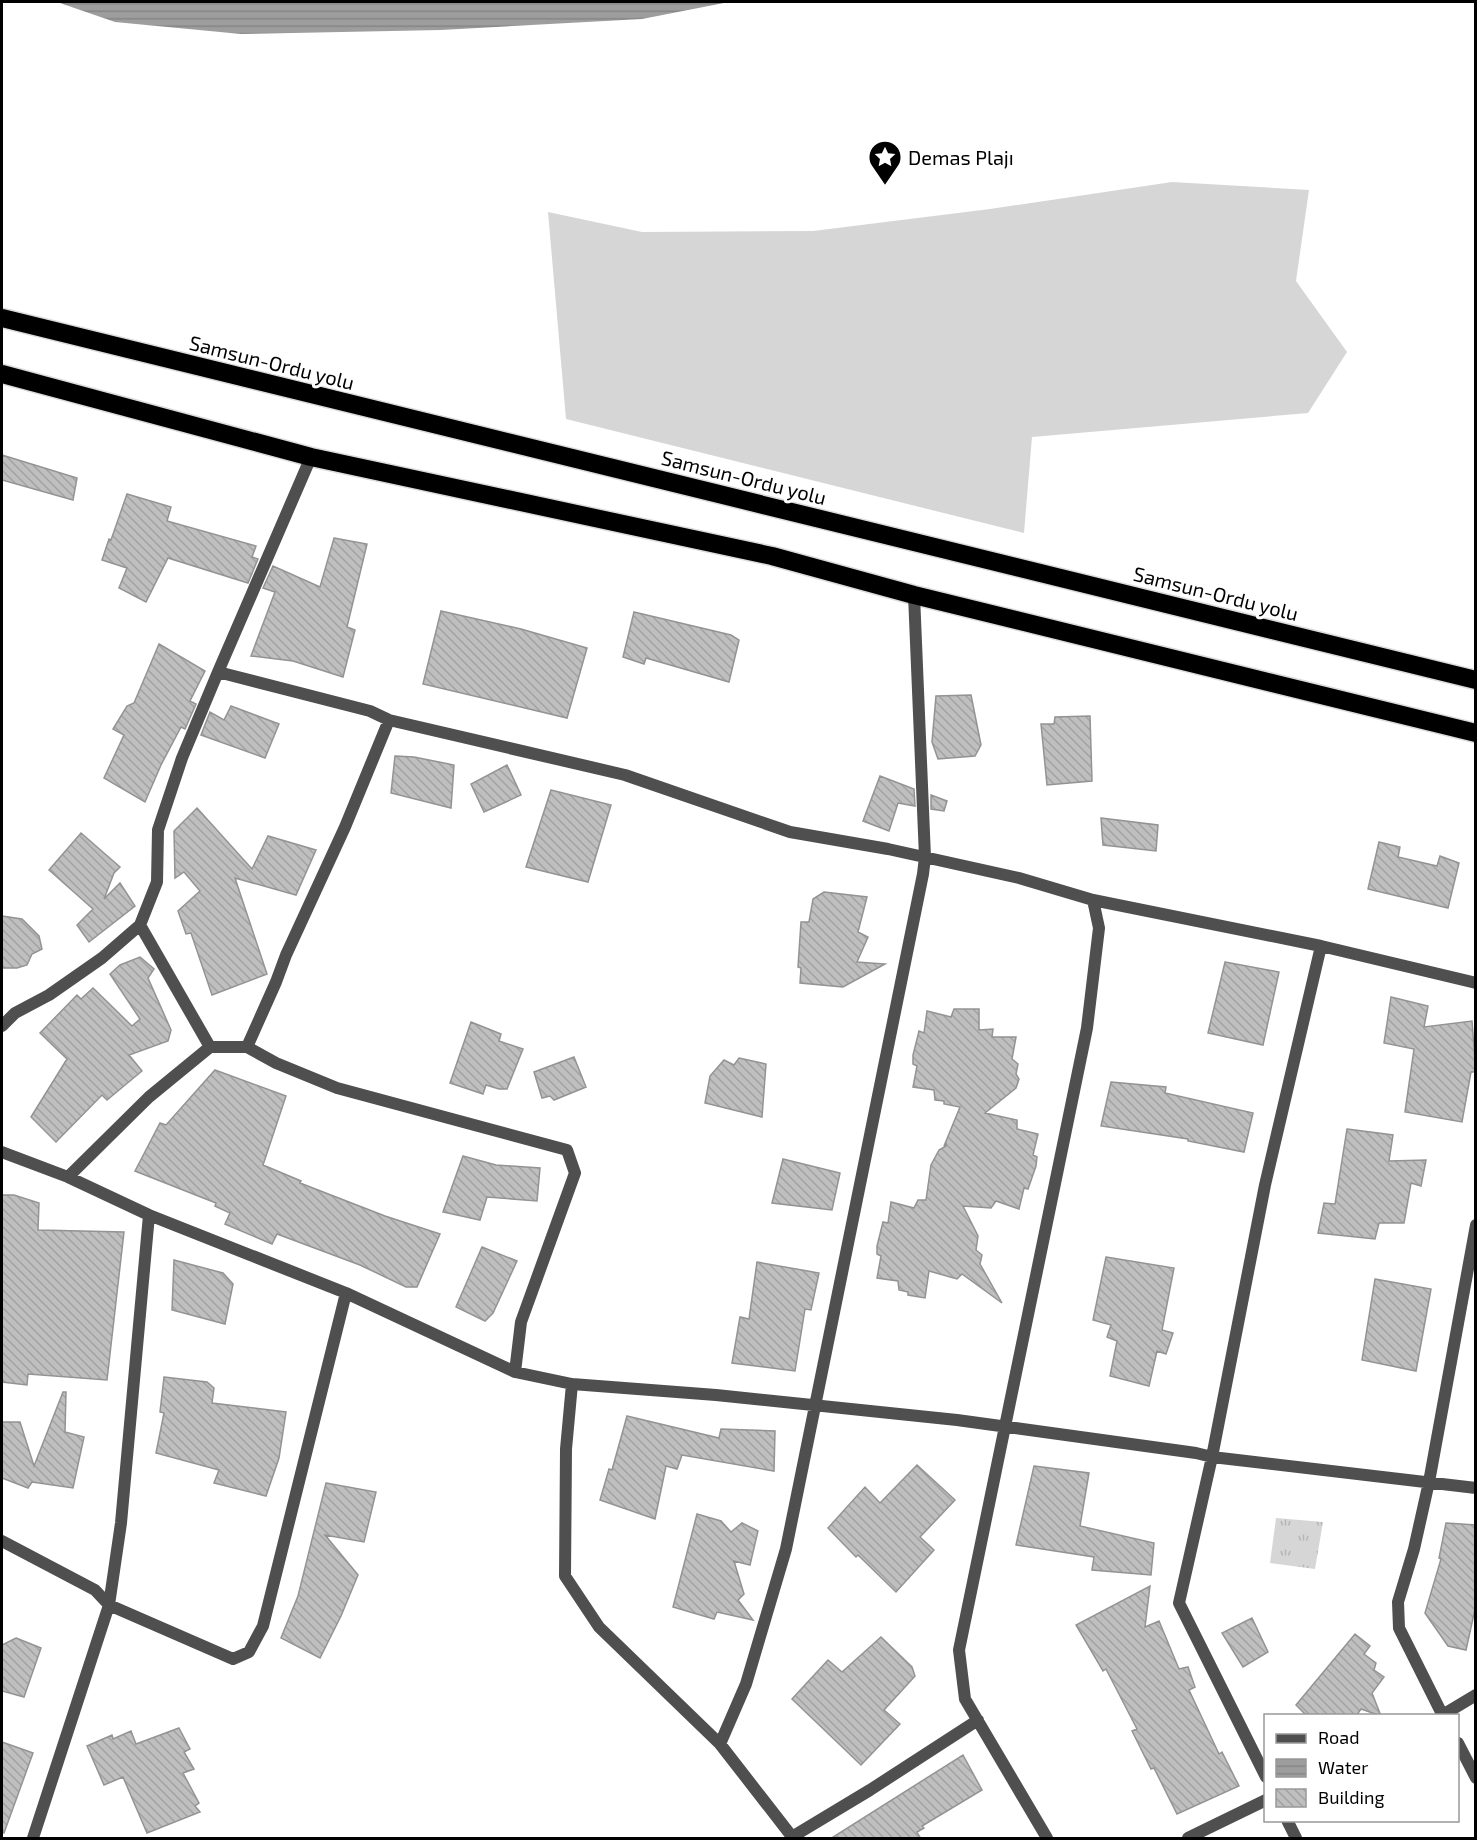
<svg xmlns="http://www.w3.org/2000/svg" width="1477" height="1840" font-family="'Exo 2',sans-serif">
<defs>
<pattern id="park-tufts" width="24" height="20" patternUnits="userSpaceOnUse" patternTransform="scale(1.5)"><rect width="24" height="20" fill="#d6d6d6"/><path d="M3 7l-1-3M5 7V3M7 7l1-3M15 17l-1-3M17 17v-4M19 17l1-3" fill="none" stroke="#b6b6b6"/></pattern>
<pattern id="water-rules" width="6" height="5" patternUnits="userSpaceOnUse" patternTransform="scale(1.5)"><rect width="6" height="5" fill="#9d9d9d"/><path d="M0 2.5h6" fill="none" stroke="#858585"/></pattern>
<pattern id="building-back-hatch" width="6" height="6" patternUnits="userSpaceOnUse" patternTransform="scale(1.5)"><rect width="6" height="6" fill="#bfbfbf"/><path d="M-1 5l2 2M0 0l6 6M5-1l2 2" fill="none" stroke="#a2a2a2"/></pattern>
</defs>
<rect width="100%" height="100%" fill="#fff"/>
<!-- grass -->
<path fill="#d6d6d6" d="M 1172,182 L 1309,190 L 1296,281 L 1347,352 L 1308,413 L 1032,437 L 1024,533 L 566,419 L 548,212 L 642,232 L 813,231 L 990,209 Z"/>
<!-- park -->
<path fill="url(#park-tufts)" d="M 1276,1518 L 1323,1522 L 1315,1569 L 1270,1563 Z"/>
<!-- water -->
<path fill="url(#water-rules)" d="M 57,2 L 729,2 L 642,19 L 441,30 L 241,34 L 115,22 Z"/>
<!-- building -->
<path fill="url(#building-back-hatch)" stroke="#939393" stroke-width="1.5" d="M 2,455 L 77,478 L 73,500 L 2,480 Z
M 127,494 L 171,507 L 167,521 L 256,546 L 252,557 L 258,559 L 248,583 L 168,558 L 146,602 L 119,588 L 127,568 L 102,560 L 109,539 L 111,540 Z
M 334,538 L 367,544 L 347,627 L 355,630 L 343,677 L 293,661 L 251,656 L 275,592 L 263,588 L 273,566 L 320,587 Z
M 441,611 L 521,629 L 587,648 L 567,718 L 423,684 Z
M 634,612 L 731,635 L 739,640 L 729,682 L 646,658 L 644,664 L 623,657 Z
M 159,644 L 205,671 L 190,701 L 196,704 L 185,729 L 181,727 L 161,765 L 145,802 L 104,778 L 124,735 L 113,729 L 127,706 L 134,703 Z
M 971,695 L 981,745 L 975,756 L 938,759 L 932,742 L 936,696 Z
M 231,706 L 279,724 L 265,758 L 201,735 L 210,712 L 224,720 Z
M 1090,716 L 1092,781 L 1047,785 L 1041,724 L 1054,724 L 1055,717 Z
M 395,756 L 414,757 L 454,765 L 451,808 L 391,793 Z
M 507,765 L 521,795 L 484,812 L 471,784 Z
M 880,776 L 914,789 L 915,806 L 898,803 L 889,831 L 863,821 Z
M 551,790 L 611,805 L 588,882 L 526,867 Z
M 931,795 L 947,801 L 944,811 L 931,809 Z
M 197,808 L 252,869 L 268,836 L 316,850 L 296,895 L 235,878 L 267,974 L 212,995 L 191,933 L 186,934 L 178,911 L 200,891 L 184,872 L 175,878 L 174,831 Z
M 1101,818 L 1158,825 L 1156,851 L 1103,845 Z
M 81,833 L 120,867 L 114,873 L 104,899 L 120,883 L 135,906 L 89,942 L 77,925 L 93,909 L 49,870 Z
M 1379,842 L 1400,847 L 1398,857 L 1437,866 L 1440,856 L 1459,863 L 1448,908 L 1368,889 Z
M 824,892 L 867,897 L 858,932 L 868,937 L 857,962 L 885,964 L 843,987 L 800,983 L 801,968 L 798,967 L 801,922 L 809,922 L 813,899 Z
M 2,916 L 22,919 L 39,936 L 42,949 L 32,954 L 27,965 L 17,968 L 2,968 Z
M 140,957 L 154,969 L 148,978 L 171,1030 L 168,1041 L 129,1055 L 142,1071 L 107,1100 L 102,1095 L 56,1142 L 31,1117 L 67,1059 L 40,1033 L 77,995 L 81,999 L 93,988 L 132,1026 L 140,1019 L 110,974 L 120,965 Z
M 1225,962 L 1279,972 L 1263,1045 L 1208,1033 Z
M 1391,997 L 1428,1006 L 1424,1027 L 1472,1021 L 1476,1072 L 1471,1072 L 1462,1122 L 1405,1112 L 1414,1049 L 1384,1043 Z
M 954,1009 L 979,1009 L 979,1030 L 993,1029 L 992,1037 L 1016,1037 L 1012,1059 L 1018,1064 L 1016,1074 L 1019,1079 L 1016,1088 L 985,1113 L 1017,1120 L 1017,1129 L 1038,1134 L 1033,1155 L 1037,1157 L 1036,1166 L 1028,1189 L 1024,1188 L 1019,1209 L 996,1201 L 991,1208 L 963,1206 L 978,1236 L 976,1250 L 982,1255 L 980,1264 L 1002,1303 L 962,1274 L 957,1279 L 929,1271 L 925,1298 L 908,1295 L 908,1292 L 899,1290 L 898,1281 L 877,1278 L 881,1256 L 877,1254 L 877,1246 L 883,1222 L 888,1223 L 891,1202 L 914,1208 L 918,1200 L 926,1200 L 931,1165 L 939,1150 L 946,1146 L 946,1144 L 944,1146 L 960,1107 L 944,1104 L 944,1101 L 935,1100 L 934,1090 L 913,1087 L 917,1066 L 913,1064 L 913,1055 L 919,1031 L 924,1033 L 927,1011 L 951,1017 Z
M 471,1022 L 501,1034 L 499,1041 L 523,1049 L 507,1089 L 499,1089 L 486,1085 L 483,1094 L 450,1083 Z
M 574,1057 L 586,1087 L 554,1100 L 550,1096 L 542,1098 L 534,1072 Z
M 739,1058 L 766,1064 L 762,1117 L 705,1103 L 710,1076 L 724,1060 L 734,1065 Z
M 215,1070 L 286,1096 L 263,1165 L 301,1181 L 300,1183 L 385,1216 L 440,1234 L 417,1287 L 406,1287 L 360,1265 L 277,1234 L 272,1244 L 225,1224 L 230,1213 L 215,1206 L 216,1203 L 135,1171 L 160,1123 L 166,1125 Z
M 1111,1082 L 1166,1087 L 1165,1093 L 1253,1113 L 1244,1152 L 1188,1141 L 1188,1139 L 1101,1126 Z
M 1347,1129 L 1393,1135 L 1389,1161 L 1426,1160 L 1421,1186 L 1411,1183 L 1404,1223 L 1379,1223 L 1375,1239 L 1318,1233 L 1324,1203 L 1335,1204 Z
M 463,1156 L 496,1165 L 540,1168 L 537,1201 L 487,1197 L 480,1220 L 443,1212 Z
M 783,1159 L 840,1173 L 832,1210 L 772,1203 Z
M 2,1195 L 14,1195 L 39,1203 L 38,1230 L 124,1232 L 107,1380 L 28,1374 L 27,1385 L 2,1382 Z
M 482,1247 L 517,1261 L 493,1313 L 485,1321 L 456,1307 Z
M 1106,1257 L 1174,1268 L 1162,1330 L 1173,1333 L 1166,1354 L 1157,1351 L 1149,1386 L 1110,1376 L 1117,1341 L 1107,1337 L 1111,1325 L 1093,1320 Z
M 174,1260 L 223,1273 L 233,1284 L 225,1324 L 172,1310 Z
M 757,1262 L 819,1273 L 811,1310 L 805,1309 L 795,1371 L 732,1363 L 740,1317 L 749,1319 Z
M 1375,1279 L 1431,1289 L 1416,1371 L 1362,1360 Z
M 164,1377 L 207,1382 L 214,1388 L 212,1403 L 286,1412 L 279,1458 L 266,1496 L 214,1483 L 219,1470 L 156,1453 L 164,1413 L 160,1412 Z
M 63,1392 L 66,1392 L 65,1432 L 84,1437 L 73,1488 L 32,1482 L 28,1488 L 2,1478 L 2,1422 L 20,1422 L 34,1466 Z
M 627,1416 L 719,1438 L 721,1429 L 775,1431 L 774,1471 L 682,1455 L 677,1469 L 666,1466 L 655,1519 L 600,1500 L 609,1469 L 612,1470 Z
M 917,1465 L 955,1500 L 920,1537 L 934,1550 L 896,1592 L 858,1555 L 856,1557 L 828,1528 L 865,1487 L 880,1503 Z
M 1034,1466 L 1089,1473 L 1080,1526 L 1154,1543 L 1151,1575 L 1092,1570 L 1094,1557 L 1016,1545 Z
M 326,1483 L 376,1492 L 364,1542 L 325,1535 L 358,1575 L 341,1616 L 320,1658 L 281,1638 L 298,1596 Z
M 697,1514 L 721,1521 L 731,1532 L 742,1523 L 758,1531 L 750,1565 L 734,1561 L 744,1594 L 738,1600 L 753,1620 L 717,1612 L 714,1619 L 673,1607 Z
M 1446,1523 L 1476,1525 L 1476,1605 L 1466,1650 L 1448,1646 L 1425,1613 L 1441,1559 L 1439,1558 Z
M 1150,1586 L 1145,1627 L 1159,1621 L 1179,1669 L 1188,1667 L 1195,1687 L 1189,1690 L 1219,1754 L 1222,1752 L 1239,1786 L 1177,1814 L 1154,1768 L 1151,1769 L 1132,1731 L 1137,1729 L 1106,1669 L 1103,1671 L 1076,1625 Z
M 1252,1618 L 1268,1652 L 1243,1667 L 1222,1633 Z
M 1355,1634 L 1370,1646 L 1364,1654 L 1376,1663 L 1374,1670 L 1384,1677 L 1372,1693 L 1381,1716 L 1361,1709 L 1356,1716 L 1307,1716 L 1296,1705 Z
M 881,1637 L 912,1667 L 915,1676 L 884,1710 L 900,1724 L 861,1765 L 792,1699 L 828,1660 L 842,1672 Z
M 16,1638 L 41,1648 L 24,1697 L 2,1691 L 2,1645 Z
M 179,1728 L 190,1749 L 184,1752 L 194,1769 L 183,1773 L 199,1803 L 195,1806 L 200,1812 L 147,1833 L 123,1777 L 104,1785 L 87,1746 L 112,1735 L 113,1739 L 131,1731 L 136,1744 Z
M 2,1742 L 33,1753 L 4,1833 L 2,1832 Z
M 963,1755 L 982,1790 L 922,1826 L 924,1828 L 917,1832 L 921,1839 L 830,1839 Z"/>
<g fill="none" stroke-linecap="round" stroke-linejoin="round">
<!-- highway casing -->
<g stroke="#dbdbdb" stroke-width="21">
<path id="highway" d="M 2,318 L 1476,680
M 2,374 L 311,457 L 772,556 L 914,595 L 1476,733"/>
</g>
<!-- street -->
<path stroke="#4f4f4f" stroke-width="12" d="M 218,672 L 370,711 L 389,720 L 625,775 L 790,832 L 888,849 L 1019,878 L 1093,900 L 1321,946 L 1476,983
M 2,1026 L 15,1013 L 49,995 L 102,958 L 140,925
M 210,1047 L 140,925 L 157,882 L 158,830 L 182,758 L 218,672 L 311,457
M 247,1047 L 276,982 L 286,955 L 345,827 L 389,720
M 2,1152 L 68,1177 L 149,1215 L 346,1293 L 515,1372 L 572,1384 L 716,1395 L 957,1420 L 1196,1453 L 1212,1457 L 1476,1488
M 68,1177 L 149,1097 L 210,1047 L 247,1047 L 276,1063 L 337,1088 L 567,1150 L 575,1173 L 521,1322 L 515,1372
M 572,1384 L 566,1449 L 565,1576 L 599,1627 L 720,1744 L 793,1838
M 2,1541 L 95,1590 L 109,1605 L 233,1659 L 249,1652 L 263,1626 L 346,1293
M 1441,1716 L 1476,1695
M 1443,1716 L 1399,1628 L 1398,1602 L 1414,1549 L 1429,1482 L 1476,1225
M 1458,1743 L 1476,1778
M 720,1744 L 746,1684 L 786,1549 L 923,874 L 925,857 L 914,595
M 1266,1777 L 1179,1603 L 1212,1457 L 1265,1185 L 1321,946
M 1287,1820 L 1296,1838
M 792,1837 L 870,1790 L 978,1720
M 33,1838 L 109,1605 L 121,1523 L 149,1215
M 1047,1838 L 965,1699 L 959,1650 L 1087,1028 L 1099,928 L 1093,900
M 1188,1838 L 1266,1800"/>
<!-- highway -->
<use href="#highway" stroke="#000" stroke-width="18"/>
</g>
<!-- icons -->
<defs>
<g id="sight-pin" transform="scale(1.725)"><path d="M0 17L-7.5 6A9.5 9.5 0 1 1 7.5 6Z" fill="#000" stroke="#fff"/><path d="M0-6L1.8-2.2L6-1.7L2.9 1.2L3.7 5.4L0 3.3L-3.7 5.4L-2.9 1.2L-6-1.7L-1.8-2.2Z" fill="#fff"/></g>
</defs>
<g fill-rule="evenodd">
<use href="#sight-pin" x="885" y="157"/>
</g>
<g text-anchor="middle" dominant-baseline="central" stroke-width="6" stroke-linejoin="round" paint-order="stroke">
<!-- poi labels -->
<g font-size="20" fill="#000" stroke="#fff" text-anchor="start">
<text x="908" y="157">Demas Plajı</text>
</g>
<!-- street labels -->
<g font-size="20" fill="#000" stroke="#fff">
<text transform="translate(272 362) rotate(14)">Samsun-Ordu yolu</text>
<text transform="translate(744 477) rotate(14)">Samsun-Ordu yolu</text>
<text transform="translate(1216 593) rotate(14)">Samsun-Ordu yolu</text>
</g>
</g>
<!-- border -->
<rect width="1477" height="1840" fill="none" stroke="#000000" stroke-width="6"/>
<!-- legend -->
<rect x="1264" y="1714" width="195" height="108" fill="#ffffff" stroke="#999999" stroke-width="1.5"/>
<rect x="1276" y="1734" width="30" height="9" fill="#4f4f4f" stroke="#999999" stroke-width="1.5"/>
<text x="1318" y="1744" font-size="18" fill="#000000">Road</text>
<rect x="1276" y="1759" width="30" height="18" fill="url(#water-rules)" stroke="#999999" stroke-width="1.5"/>
<text x="1318" y="1774" font-size="18" fill="#000000">Water</text>
<rect x="1276" y="1789" width="30" height="18" fill="url(#building-back-hatch)" stroke="#999999" stroke-width="1.5"/>
<text x="1318" y="1804" font-size="18" fill="#000000">Building</text>
</svg>
